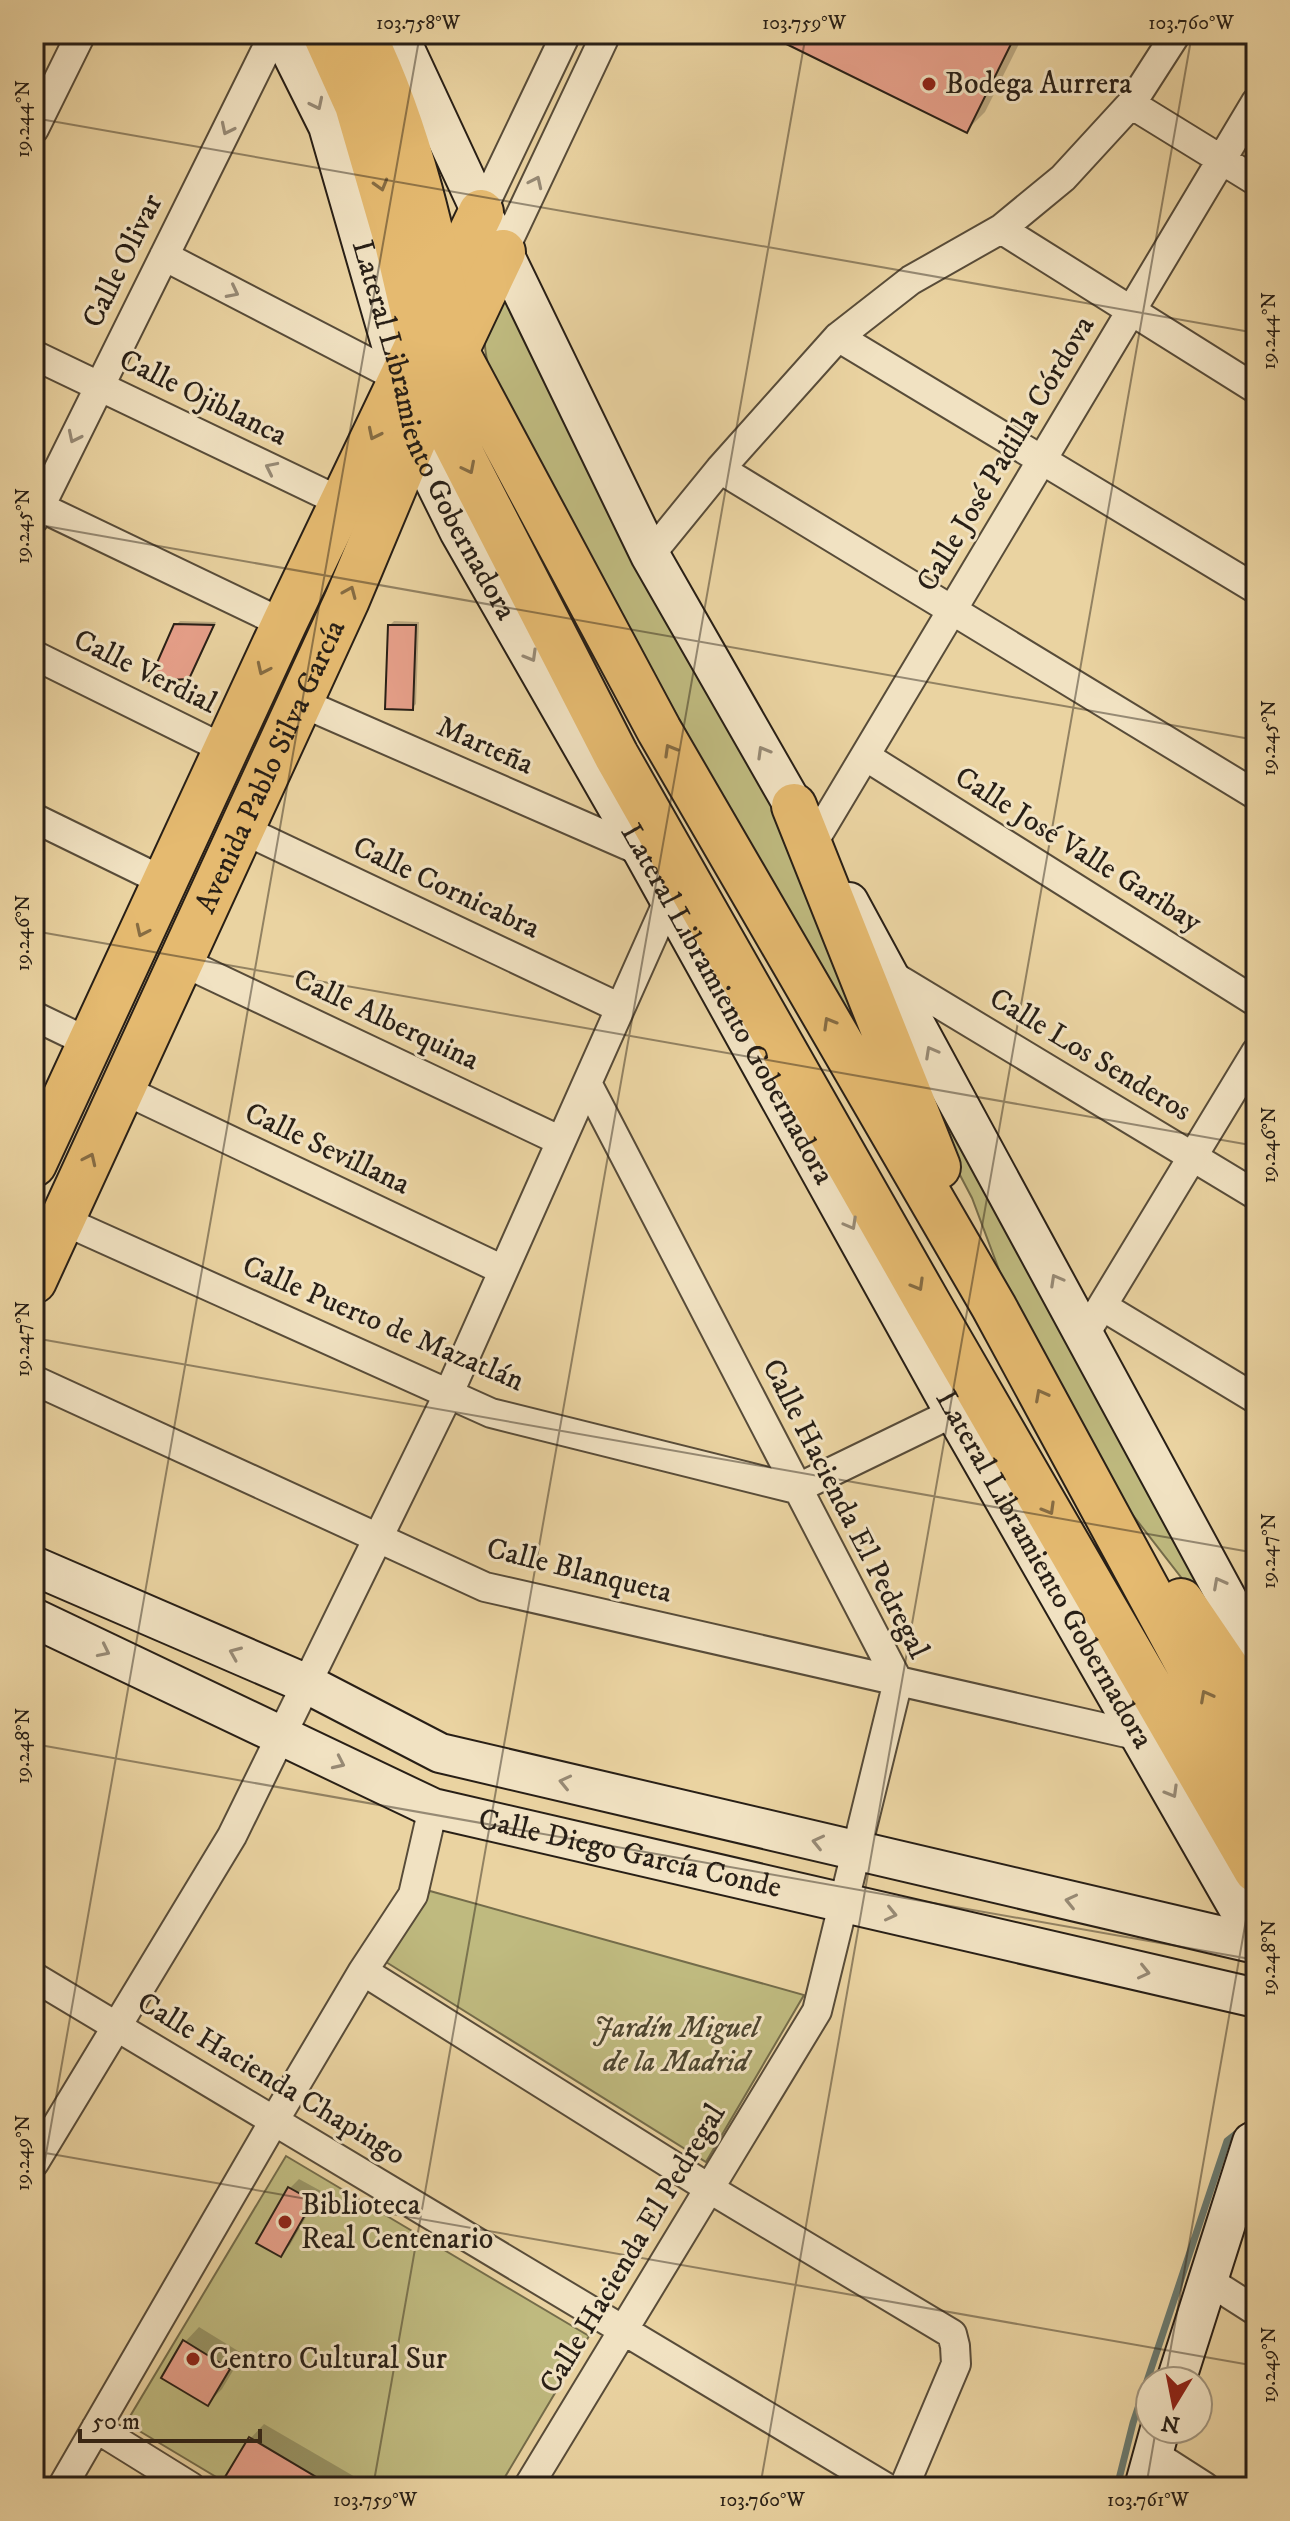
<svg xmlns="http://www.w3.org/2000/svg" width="1290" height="2521" font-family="'IM FELL DW Pica',serif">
<rect width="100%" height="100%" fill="#ead3a1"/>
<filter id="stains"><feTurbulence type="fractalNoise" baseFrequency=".0025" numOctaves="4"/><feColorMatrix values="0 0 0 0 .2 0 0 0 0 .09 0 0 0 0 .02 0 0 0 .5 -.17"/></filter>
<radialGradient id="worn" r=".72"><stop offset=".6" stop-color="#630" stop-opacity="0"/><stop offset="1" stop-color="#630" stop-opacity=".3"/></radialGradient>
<!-- green -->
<path fill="#bfba7f" stroke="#746c4a" stroke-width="2" d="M 500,283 L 785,817 L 884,1086 L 497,393 C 478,341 483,334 500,283 Z
M 924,1072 L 1256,1674 L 1087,1456 L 1019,1323 L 972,1198 L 910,1080 Z
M 430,1891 L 804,1995 L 706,2162 L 386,1962 Z
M 286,2156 L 589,2336 L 499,2487 L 233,2487 L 126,2423 Z"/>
<!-- shadow -->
<path fill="#0003" d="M 771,34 L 1024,34 L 985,112 L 966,131 Z
M 180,621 L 216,622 L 193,673 L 188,677 L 176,625 Z
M 394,621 L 419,622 L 416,704 L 412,708 L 390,625 Z
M 299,2179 L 321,2191 L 290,2245 L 281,2254 L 290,2188 Z
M 199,2327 L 243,2354 L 222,2389 L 208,2403 L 185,2342 Z
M 264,2424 L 369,2485 L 368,2487 L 247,2487 L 250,2439 Z"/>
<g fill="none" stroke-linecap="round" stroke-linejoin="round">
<!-- stream -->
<path stroke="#6b7a6f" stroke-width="7" d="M 1117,2487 L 1133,2423 L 1227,2141 L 1256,2118"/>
</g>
<!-- building -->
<path fill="#e7a08a" stroke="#281f16" stroke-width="2" d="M 766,34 L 1016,34 L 967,133 Z
M 174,624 L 214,625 L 189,679 L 149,681 Z
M 388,625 L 416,625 L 413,710 L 385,709 Z
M 288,2187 L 313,2201 L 281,2257 L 256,2243 Z
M 183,2340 L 230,2369 L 208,2406 L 161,2378 Z
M 249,2437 L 333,2487 L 243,2487 L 225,2477 Z"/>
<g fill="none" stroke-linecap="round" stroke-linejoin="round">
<!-- street casing -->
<g stroke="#584c39" stroke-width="32">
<path id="street" d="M 1131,104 L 1256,181
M 34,129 L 81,34
M 481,212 L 566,34
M 1001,229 L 1256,389
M 503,252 L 606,34
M 164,256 L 401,379
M 838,337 L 1256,589
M 34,355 L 341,502
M 720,469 L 1256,795
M 40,507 L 284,624
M 34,519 L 274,34
M 650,555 L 720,469 L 838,337 L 911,280 L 1001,229 L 1063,178 L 1131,104 L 1176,34
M 34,655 L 226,750
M 300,702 L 643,852
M 865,756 L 1256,1002
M 34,818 L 165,882
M 242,829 L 620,1008
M 814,841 L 1256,102
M 181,961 L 561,1141
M 888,973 L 1256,1195
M 34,1016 L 90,1043
M 122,1089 L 503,1270
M 62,1220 L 491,1413 L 796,1489 L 971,1404
M 1102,1306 L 1256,1399
M 1085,1334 L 1256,1052
M 34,1380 L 485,1587 L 1140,1736
M 363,1971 L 710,2189 L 952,2334 L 955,2346 L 956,2364 L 904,2487
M 34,1977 L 885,2487
M 34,2163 L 232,1836 L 448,1395 L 669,899
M 1209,2281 L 1256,2311
M 96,2428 L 191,2487
M 1152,2453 L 1205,2487
M 62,2487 L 274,2121 L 363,1971 L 413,1895 L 433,1808
M 528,2487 L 817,2011 L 898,1681 L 587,1083"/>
</g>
<!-- secondary casing -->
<g stroke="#281f16" stroke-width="42">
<g id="secondary">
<path id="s1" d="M 282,34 L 328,126 L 401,379 L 414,440 L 459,531 L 643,852 L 954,1412 L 1256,1939"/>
<path d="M 398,34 L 481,212 L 503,252 L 650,555 L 808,831"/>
<path d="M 849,902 L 1256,1652"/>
<path d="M 34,1566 L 307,1684 L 440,1753 L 1256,1944"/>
<path id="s2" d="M 34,1618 L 433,1808 L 1256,1998"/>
<path d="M 1176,2381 L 1252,2142 L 1256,2140"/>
<path d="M 1144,2487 L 1160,2429"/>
</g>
</g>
<!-- primary casing -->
<g stroke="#281f16" stroke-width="48">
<g id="primary">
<path d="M 34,1164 L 284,624 L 481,212"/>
<path id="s3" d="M 34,1281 L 347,600 L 414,440 L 503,252"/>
</g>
</g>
<!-- highway casing -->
<g stroke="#281f16" stroke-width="48">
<path id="highway" d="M 325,34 L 357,105 L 397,243 L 433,399 L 616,755 L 928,1303 L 1256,1870
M 363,34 C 411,133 435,243 456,351 L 659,730 L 994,1307 L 1256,1790
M 794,806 L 938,1167
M 1181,1601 L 1256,1711"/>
</g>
<!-- street -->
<use href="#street" stroke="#f1e2c2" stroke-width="28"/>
<!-- secondary -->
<use href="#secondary" stroke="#f1e2c2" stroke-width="38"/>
<!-- primary -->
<use href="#primary" stroke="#e5ba70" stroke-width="44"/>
<!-- highway -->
<use href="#highway" stroke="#e5ba70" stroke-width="44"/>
</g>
<!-- one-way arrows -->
<defs><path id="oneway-chevron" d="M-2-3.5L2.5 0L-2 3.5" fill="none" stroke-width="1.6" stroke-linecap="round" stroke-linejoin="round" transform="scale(2)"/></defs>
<g stroke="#978a75">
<use href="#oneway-chevron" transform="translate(317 104) rotate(64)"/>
<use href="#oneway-chevron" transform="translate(227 129) rotate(116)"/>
<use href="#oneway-chevron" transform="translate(536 182) rotate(-65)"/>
<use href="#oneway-chevron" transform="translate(233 292) rotate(27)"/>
<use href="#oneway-chevron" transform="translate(74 437) rotate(116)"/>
<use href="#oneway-chevron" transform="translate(271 468) rotate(-154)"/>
<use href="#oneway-chevron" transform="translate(531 656) rotate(60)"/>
<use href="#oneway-chevron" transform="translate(763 752) rotate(-120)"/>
<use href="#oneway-chevron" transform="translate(931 1052) rotate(-119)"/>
<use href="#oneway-chevron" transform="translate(851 1224) rotate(61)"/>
<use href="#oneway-chevron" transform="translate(1056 1280) rotate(-119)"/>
<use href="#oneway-chevron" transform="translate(1219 1583) rotate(-118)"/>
<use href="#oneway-chevron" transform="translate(104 1651) rotate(26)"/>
<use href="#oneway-chevron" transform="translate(235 1653) rotate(-157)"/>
<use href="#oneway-chevron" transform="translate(339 1763) rotate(25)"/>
<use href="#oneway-chevron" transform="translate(565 1782) rotate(-167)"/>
<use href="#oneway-chevron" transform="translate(1172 1792) rotate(60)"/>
<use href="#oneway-chevron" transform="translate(818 1842) rotate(-167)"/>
<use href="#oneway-chevron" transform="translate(1071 1901) rotate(-167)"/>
<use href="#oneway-chevron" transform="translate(891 1914) rotate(13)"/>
<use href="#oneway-chevron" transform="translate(1144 1972) rotate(13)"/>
</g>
<g stroke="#866c43">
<use href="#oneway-chevron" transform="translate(381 185) rotate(74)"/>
<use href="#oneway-chevron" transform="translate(374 434) rotate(116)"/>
<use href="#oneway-chevron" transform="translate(469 468) rotate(63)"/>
<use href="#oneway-chevron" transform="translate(350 592) rotate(-67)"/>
<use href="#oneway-chevron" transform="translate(263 669) rotate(115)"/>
<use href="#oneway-chevron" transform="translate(670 750) rotate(-120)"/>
<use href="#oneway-chevron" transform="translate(142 931) rotate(115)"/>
<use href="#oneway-chevron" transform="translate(829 1023) rotate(-120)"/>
<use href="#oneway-chevron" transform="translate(90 1159) rotate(-65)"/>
<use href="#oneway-chevron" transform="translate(918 1285) rotate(60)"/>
<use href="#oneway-chevron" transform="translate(1041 1395) rotate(-118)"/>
<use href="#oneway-chevron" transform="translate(1049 1509) rotate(60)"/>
<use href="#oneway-chevron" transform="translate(1206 1696) rotate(-118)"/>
</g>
<!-- ticks -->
<path fill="none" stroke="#281f16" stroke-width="2" stroke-opacity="0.45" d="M 34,118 L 1256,333M 34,524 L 1256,740M 34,931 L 1256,1146M 34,1338 L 1256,1553M 34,1744 L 1256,1960M 34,2151 L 1256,2366M 34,2222 L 420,34M 1165,2381 L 1256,1863M 373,2487 L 806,34M 760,2487 L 1192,34M 1146,2487 L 1156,2429"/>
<!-- markers -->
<g fill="#8f2418" stroke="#f1e2c2" stroke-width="3">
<circle cx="929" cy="84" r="8"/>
<circle cx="285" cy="2222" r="8"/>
<circle cx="193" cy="2359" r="8"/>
</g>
<g text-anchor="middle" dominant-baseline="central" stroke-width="6" stroke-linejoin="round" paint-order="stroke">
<!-- poi labels -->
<g font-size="30" fill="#281f16" stroke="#f1e2c2" text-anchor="start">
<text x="945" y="84">Bodega Aurrera</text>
<text x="301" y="2205">Biblioteca<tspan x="301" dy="34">Real Centenario</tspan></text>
<text x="209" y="2359">Centro Cultural Sur</text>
</g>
<!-- street labels -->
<g font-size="30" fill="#281f16" stroke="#f1e2c2">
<text transform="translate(123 261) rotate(-64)">Calle Olivar</text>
<text transform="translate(203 398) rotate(26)">Calle Ojiblanca</text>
<text stroke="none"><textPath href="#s1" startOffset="426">Lateral Libramiento Gobernadora</textPath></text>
<text transform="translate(1006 454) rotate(-59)">Calle José Padilla Córdova</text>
<text transform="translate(145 672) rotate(26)">Calle Verdial</text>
<text transform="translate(485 746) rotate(24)">Marteña</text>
<text stroke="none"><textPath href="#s3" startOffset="566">Avenida Pablo Silva García</textPath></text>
<text transform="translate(1078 850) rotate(32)">Calle José Valle Garibay</text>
<text transform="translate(446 888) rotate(25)">Calle Cornicabra</text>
<text stroke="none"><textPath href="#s1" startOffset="1074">Lateral Libramiento Gobernadora</textPath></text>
<text transform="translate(386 1020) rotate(25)">Calle Alberquina</text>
<text transform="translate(1090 1055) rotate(31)">Calle Los Senderos</text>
<text transform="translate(327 1149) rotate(25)">Calle Sevillana</text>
<text transform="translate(383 1324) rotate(23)">Calle Puerto de Mazatlán</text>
<text transform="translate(845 1509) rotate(63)">Calle Hacienda El Pedregal</text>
<text stroke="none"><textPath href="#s1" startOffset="1722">Lateral Libramiento Gobernadora</textPath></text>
<text transform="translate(579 1571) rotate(14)">Calle Blanqueta</text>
<text stroke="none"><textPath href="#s2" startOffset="644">Calle Diego García Conde</textPath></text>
<text transform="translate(271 2079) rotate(31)">Calle Hacienda Chapingo</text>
<text transform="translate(633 2249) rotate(-59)">Calle Hacienda El Pedregal</text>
</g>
<!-- park labels -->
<g font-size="30" font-style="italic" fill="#4e4630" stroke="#f1e2c2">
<text x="676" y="2028">Jardín Miguel<tspan x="676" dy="34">de la Madrid</tspan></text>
</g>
</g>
<!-- margin -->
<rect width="1290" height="2521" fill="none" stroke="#ead3a1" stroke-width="88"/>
<!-- north arrow -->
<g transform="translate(1174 2405) rotate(190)"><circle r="38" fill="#f1e2c2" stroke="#a1947d" stroke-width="2"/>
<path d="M0-6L14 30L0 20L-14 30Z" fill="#8f2418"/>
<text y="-12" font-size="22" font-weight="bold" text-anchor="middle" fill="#281f16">N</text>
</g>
<!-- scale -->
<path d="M80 2429v12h180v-12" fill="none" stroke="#281f16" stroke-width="4"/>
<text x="92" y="2429" font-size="24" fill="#281f16" stroke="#f1e2c2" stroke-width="6" paint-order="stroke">50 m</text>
<rect x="44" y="44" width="1202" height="2433" fill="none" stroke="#281f16" stroke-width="3"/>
<g font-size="20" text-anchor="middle" fill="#281f16">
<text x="418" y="29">103.758°W</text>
<text x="804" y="29">103.759°W</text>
<text x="1191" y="29">103.760°W</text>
<text transform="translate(22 119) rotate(-90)" y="7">19.244°N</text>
<text transform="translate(1268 331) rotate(-90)" y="7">19.244°N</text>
<text transform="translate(22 526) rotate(-90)" y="7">19.245°N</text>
<text transform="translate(1268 738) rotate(-90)" y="7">19.245°N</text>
<text transform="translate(22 933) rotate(-90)" y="7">19.246°N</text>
<text transform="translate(1268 1145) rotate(-90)" y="7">19.246°N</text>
<text transform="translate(22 1339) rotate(-90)" y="7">19.247°N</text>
<text transform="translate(1268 1551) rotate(-90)" y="7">19.247°N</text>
<text transform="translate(22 1746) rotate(-90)" y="7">19.248°N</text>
<text transform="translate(1268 1958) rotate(-90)" y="7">19.248°N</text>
<text transform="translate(22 2153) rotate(-90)" y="7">19.249°N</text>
<text transform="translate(1268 2365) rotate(-90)" y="7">19.249°N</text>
<text x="375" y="2506">103.759°W</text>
<text x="762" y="2506">103.760°W</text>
<text x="1148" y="2506">103.761°W</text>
</g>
<rect width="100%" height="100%" filter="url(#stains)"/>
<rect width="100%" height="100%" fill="url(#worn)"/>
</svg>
